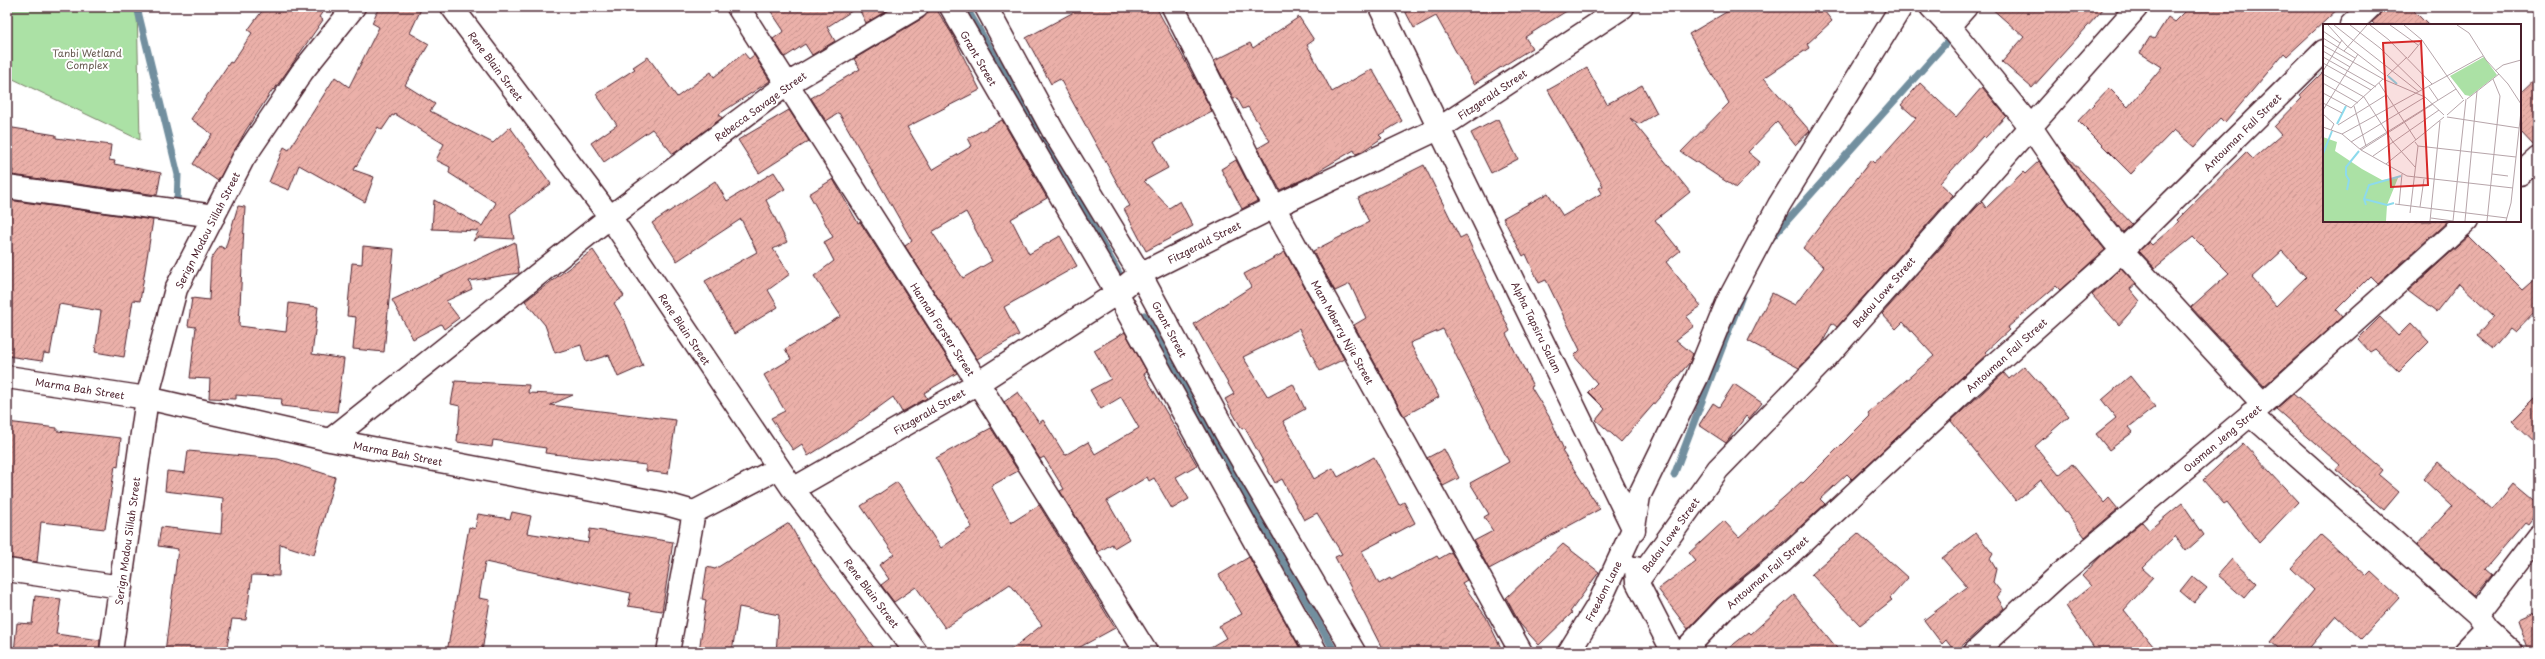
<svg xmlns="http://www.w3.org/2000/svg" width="2545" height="659" font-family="'Playpen Sans',sans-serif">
<defs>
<pattern id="building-hatch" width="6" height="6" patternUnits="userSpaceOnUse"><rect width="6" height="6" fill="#ebb0a9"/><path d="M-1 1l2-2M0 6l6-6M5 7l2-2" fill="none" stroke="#cb9792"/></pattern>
</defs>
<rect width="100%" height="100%" fill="#fff"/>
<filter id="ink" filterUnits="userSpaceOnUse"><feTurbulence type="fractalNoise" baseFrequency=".025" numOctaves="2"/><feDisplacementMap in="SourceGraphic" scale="8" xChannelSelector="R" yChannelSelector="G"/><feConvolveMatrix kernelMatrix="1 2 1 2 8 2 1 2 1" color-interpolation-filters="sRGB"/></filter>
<g filter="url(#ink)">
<!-- park -->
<path fill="#abe1a5" stroke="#7a8068" d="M 7,7 L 137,7 L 140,140 L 7,76 Z"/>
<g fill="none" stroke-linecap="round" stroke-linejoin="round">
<!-- stream -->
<path stroke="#728f9f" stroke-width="7" d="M 137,7 L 178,175 L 177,203
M 966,7 L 1038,131
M 1043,139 L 1120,275
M 1771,239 L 1947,42
M 1144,315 L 1335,652
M 1674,475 L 1742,296"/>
</g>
<!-- building -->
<path fill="url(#building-hatch)" stroke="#4a1f2b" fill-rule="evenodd" d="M 265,7 L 326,7 L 319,17 L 323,20 L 274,90 L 273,89 L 246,130 L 218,181 L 193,164 L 212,134 L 191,119 L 230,62 L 232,63 L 252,33 L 248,30 Z
M 379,7 L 422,7 L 410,33 L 429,44 L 405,85 L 435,104 L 430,111 L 493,143 L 510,127 L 551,184 L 510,214 L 514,239 L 479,237 L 473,241 L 479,231 L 432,229 L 434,200 L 482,226 L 496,203 L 449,173 L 450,167 L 436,160 L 444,144 L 395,114 L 394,116 L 392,115 L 382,130 L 378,127 L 354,170 L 374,177 L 365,202 L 299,165 L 289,190 L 269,182 L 284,147 L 289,150 L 335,77 L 349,87 L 379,27 L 372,23 Z
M 768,7 L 893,7 L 866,23 L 858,7 L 827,27 L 835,41 L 812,55 L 805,44 L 785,57 L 773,39 L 784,31 Z
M 929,7 L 935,7 L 952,34 L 980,90 L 907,127 L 932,170 L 972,146 L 968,138 L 1002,120 L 1047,198 L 1011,219 L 1029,254 L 1060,236 L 1077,266 L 1004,307 L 1019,335 L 977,359 L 905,246 L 912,241 L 839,113 L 826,121 L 811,98 L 860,69 L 854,59 L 923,18 ZM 966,212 L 992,261 L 963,278 L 932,232 Z
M 1083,7 L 1156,7 L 1212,111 L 1154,141 L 1168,168 L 1144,181 L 1169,208 L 1180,201 L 1193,226 L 1146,251 L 1124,209 L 1130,206 L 1060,79 L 1051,84 L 1026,38 Z
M 1403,7 L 1573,7 L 1525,37 L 1532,48 L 1474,84 L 1436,16 L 1414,28 Z
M 1735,7 L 1821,7 L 1832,21 L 1807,44 L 1809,48 L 1764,78 L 1810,131 L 1795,145 L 1777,122 L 1748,152 L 1760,162 L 1736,188 L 1681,152 L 1729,103 L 1689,34 Z
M 1990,7 L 2105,7 L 2032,88 L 2002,62 L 2024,37 Z
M 2190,7 L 2340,7 L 2287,56 L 2284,53 L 2225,123 L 2220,118 L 2194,147 L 2174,130 L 2131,174 L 2078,121 L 2109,88 L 2128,107 L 2162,67 L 2140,53 L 2150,37 L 2154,39 L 2168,17 L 2175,22 Z
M 2382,7 L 2410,7 L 2428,25 L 2375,25 L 2372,22 L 2379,16 Z
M 1299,17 L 1314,40 L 1307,45 L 1332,92 L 1372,69 L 1402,121 L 1379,135 L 1382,138 L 1361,152 L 1356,154 L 1354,150 L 1310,176 L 1280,190 L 1258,148 L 1270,141 L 1248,107 L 1243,109 L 1237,98 L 1234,99 L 1214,61 L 1250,43 L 1253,48 Z
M 744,53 L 749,59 L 754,55 L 770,81 L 719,114 L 722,118 L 673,154 L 652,129 L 604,162 L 591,143 L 617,125 L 596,94 L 635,69 L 633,67 L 648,57 L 677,97 L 711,72 L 714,77 Z
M 1587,68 L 1607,104 L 1642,85 L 1657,113 L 1639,124 L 1630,118 L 1690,192 L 1655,220 L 1680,251 L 1666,262 L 1701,306 L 1686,317 L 1694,326 L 1676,340 L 1693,354 L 1690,362 L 1621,442 L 1596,420 L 1605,409 L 1588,392 L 1597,383 L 1574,356 L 1580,350 L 1546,280 L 1539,283 L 1526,254 L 1523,256 L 1503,218 L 1548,193 L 1563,216 L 1602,193 L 1599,188 L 1603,186 L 1548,90 Z
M 2324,71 L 2324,221 L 2448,221 L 2378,284 L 2370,276 L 2336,310 L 2342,317 L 2264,386 L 2191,307 L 2229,273 L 2193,237 L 2155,268 L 2139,251 L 2149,242 L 2152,245 L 2179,222 L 2177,220 L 2246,152 L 2253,159 L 2281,135 L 2274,127 L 2302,98 L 2300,95 ZM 2282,251 L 2306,277 L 2276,306 L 2252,278 Z
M 2538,76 L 2538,146 L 2534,146 L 2520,131 L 2520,93 Z
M 1920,83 L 1956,117 L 1982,87 L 2006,116 L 1985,138 L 1983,136 L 1940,183 L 1953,195 L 1837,327 L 1832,323 L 1822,344 L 1799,368 L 1748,341 L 1772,293 L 1795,305 L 1824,267 L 1803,248 L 1871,160 L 1874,163 L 1882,156 L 1916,118 L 1901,105 Z
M 789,110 L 809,141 L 759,173 L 738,140 Z
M 1498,119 L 1518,159 L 1491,173 L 1471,133 Z
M 7,127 L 56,135 L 56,138 L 111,145 L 109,160 L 115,161 L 114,164 L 161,173 L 157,195 L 12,175 L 13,170 L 7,168 Z
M 2063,152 L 2132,224 L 2123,232 L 2087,188 Z
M 1236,160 L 1257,201 L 1242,209 L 1221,169 Z
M 2039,161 L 2067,202 L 2105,250 L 2060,290 L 2056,286 L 2007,328 L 2009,330 L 1985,352 L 1987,354 L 1852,479 L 1847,474 L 1820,499 L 1825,504 L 1769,555 L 1717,598 L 1688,629 L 1658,589 L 1696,561 L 1689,553 L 1724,521 L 1739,537 L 1801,482 L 1803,483 L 1870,416 L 1868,413 L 1934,356 L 1903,322 L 1896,329 L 1882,314 L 1975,209 L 1982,202 L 1986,208 L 2023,172 L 2025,174 Z
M 1424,165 L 1460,238 L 1466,235 L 1510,331 L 1506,334 L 1533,386 L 1531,387 L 1550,418 L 1564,450 L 1562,451 L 1600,509 L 1489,569 L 1474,541 L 1493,531 L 1484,517 L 1489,514 L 1470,483 L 1509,462 L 1443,329 L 1410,343 L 1439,397 L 1404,416 L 1354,325 L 1366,318 L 1350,284 L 1335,291 L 1313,251 L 1369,222 L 1358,198 Z
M 774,172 L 785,189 L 766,200 L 787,242 L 773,249 L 790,274 L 768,290 L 778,307 L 734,334 L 705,281 L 757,252 L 741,219 L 677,261 L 652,223 L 715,181 L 727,201 Z
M 833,179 L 858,223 L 860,222 L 957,373 L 924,393 L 927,398 L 902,412 L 893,397 L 837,438 L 808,456 L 802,444 L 793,450 L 771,418 L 785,411 L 764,375 L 791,359 L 785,349 L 841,316 L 814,276 L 834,261 L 824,242 L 833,237 L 809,194 Z
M 8,200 L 153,220 L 140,301 L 133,300 L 124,357 L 95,352 L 101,311 L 59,304 L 50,354 L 44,353 L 42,361 L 7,356 L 7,277 L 11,251 L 7,251 Z
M 238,206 L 245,207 L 239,326 L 286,332 L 289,303 L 318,307 L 312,354 L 344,359 L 337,412 L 281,406 L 282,399 L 236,395 L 236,399 L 209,398 L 210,379 L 190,378 L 196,327 L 188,326 L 192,298 L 209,300 L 211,259 L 220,246 L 225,249 Z
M 2469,236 L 2523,290 L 2538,277 L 2538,309 L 2515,333 L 2510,329 L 2493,349 L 2477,336 L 2494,316 L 2459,283 L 2436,312 L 2408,291 Z
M 515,242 L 519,273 L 469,281 L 472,289 L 446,301 L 459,318 L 444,329 L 441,324 L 413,339 L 392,300 Z
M 363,246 L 394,249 L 384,352 L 353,349 L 356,317 L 347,316 L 352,263 L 362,264 Z
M 593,250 L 624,296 L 614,303 L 625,322 L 643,366 L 618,377 L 609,355 L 586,362 L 581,345 L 555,353 L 545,325 L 525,301 Z
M 1285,252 L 1344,359 L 1320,371 L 1299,329 L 1243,357 L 1268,397 L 1293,384 L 1305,409 L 1283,421 L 1314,479 L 1333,468 L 1338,477 L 1374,457 L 1399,505 L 1404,502 L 1415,523 L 1362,551 L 1379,584 L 1390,578 L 1391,580 L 1437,556 L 1439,559 L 1451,552 L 1467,580 L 1462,583 L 1486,617 L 1503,652 L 1384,652 L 1335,557 L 1342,554 L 1317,513 L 1304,520 L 1282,479 L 1275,483 L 1245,428 L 1242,429 L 1225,399 L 1234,394 L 1194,324 L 1251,287 L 1244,274 Z
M 2121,268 L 2136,284 L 2130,289 L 2140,301 L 2119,325 L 2092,295 Z
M 2380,317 L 2398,336 L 2411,323 L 2429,342 L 2399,372 L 2375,349 L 2370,352 L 2358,339 Z
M 1125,332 L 1147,372 L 1144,374 L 1197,465 L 1176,477 L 1189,499 L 1172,509 L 1154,478 L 1149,481 L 1147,477 L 1107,501 L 1129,539 L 1114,548 L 1112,544 L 1098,552 L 1060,491 L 1064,489 L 1044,457 L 1040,459 L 1004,402 L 1018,392 L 1039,423 L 1043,420 L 1065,455 L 1088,442 L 1095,454 L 1139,428 L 1121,397 L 1101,409 L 1090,390 L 1111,379 L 1094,350 Z
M 2024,366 L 2069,416 L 2035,446 L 2059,475 L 2072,464 L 2104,503 L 2109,498 L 2118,509 L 2085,537 L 2041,480 L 2016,501 L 1951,421 L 2004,373 L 2009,379 Z
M 2130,376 L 2155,407 L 2129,427 L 2133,432 L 2109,450 L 2096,434 L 2116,418 L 2102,400 Z
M 455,381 L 529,385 L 528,393 L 573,395 L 550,405 L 676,420 L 668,474 L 646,471 L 646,465 L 545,453 L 546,448 L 493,440 L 492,447 L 457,442 L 460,406 L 451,404 Z
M 1734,384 L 1762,403 L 1749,419 L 1746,416 L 1726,443 L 1699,425 L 1713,403 L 1719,407 Z
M 2293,394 L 2383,470 L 2379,475 L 2399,492 L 2384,510 L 2336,470 L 2340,465 L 2276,409 Z
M 2538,395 L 2538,446 L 2512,421 Z
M 7,422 L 57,428 L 57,431 L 121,438 L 118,467 L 115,466 L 105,529 L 41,522 L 37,562 L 7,558 L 9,472 L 7,471 Z
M 991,428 L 1018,471 L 991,486 L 1011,523 L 1039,505 L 1115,628 L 1071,652 L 1008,652 L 1042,625 L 1010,584 L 945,628 L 916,587 L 894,602 L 881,585 L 889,579 L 879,565 L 894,554 L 861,506 L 897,482 L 941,548 L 972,527 L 936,458 Z
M 2243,443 L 2298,502 L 2259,543 L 2227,502 L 2224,504 L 2203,480 Z
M 1444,449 L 1459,478 L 1443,486 L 1427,458 Z
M 188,451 L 278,459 L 335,477 L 314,555 L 280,544 L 279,576 L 252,575 L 246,620 L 232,619 L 226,652 L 165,652 L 178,549 L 158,546 L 161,527 L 221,534 L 223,498 L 165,491 L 167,471 L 185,473 Z
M 2438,462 L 2493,510 L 2514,484 L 2538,504 L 2538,511 L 2528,524 L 2525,522 L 2485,569 L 2492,575 L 2474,596 L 2417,545 L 2452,506 L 2423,479 Z
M 2182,503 L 2204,535 L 2186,551 L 2175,536 L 2142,568 L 2153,578 L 2124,610 L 2158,652 L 2097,652 L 2066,606 L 2091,586 L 2082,576 L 2100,557 L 2142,522 L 2149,530 Z
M 512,512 L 531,516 L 527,533 L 588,543 L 590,529 L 673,542 L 662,611 L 628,606 L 631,593 L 485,562 L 479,598 L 490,600 L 482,652 L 447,652 L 469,527 L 475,529 L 478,514 L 510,519 Z
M 789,523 L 807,555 L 877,652 L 776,652 L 779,615 L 739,607 L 732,652 L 699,652 L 706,600 L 702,599 L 707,567 L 715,569 Z
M 1858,533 L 1908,578 L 1890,598 L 1892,600 L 1860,625 L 1811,574 Z
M 1976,533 L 1993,554 L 1990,559 L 1996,569 L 1993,582 L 2001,592 L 1997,597 L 2004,608 L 1955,652 L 1946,640 L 1942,644 L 1924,620 L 1967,587 L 1942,558 Z
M 2321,535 L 2367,576 L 2371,572 L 2399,598 L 2361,639 L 2336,616 L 2306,652 L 2283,652 L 2271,642 L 2314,590 L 2291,568 Z
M 1563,544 L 1599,572 L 1570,612 L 1572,613 L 1539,645 L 1520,624 L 1506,598 Z
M 1249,557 L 1302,652 L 1202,652 L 1226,638 L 1219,626 L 1242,614 L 1219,575 Z
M 2232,559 L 2257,583 L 2244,598 L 2218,575 Z
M 2192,576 L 2207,588 L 2194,603 L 2180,591 Z
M 1794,595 L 1840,652 L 1724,652 L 1749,632 L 1751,634 Z
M 35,596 L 61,599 L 56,634 L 100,640 L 99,652 L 14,652 L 17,623 L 32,624 Z
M 2538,611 L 2538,652 L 2529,652 L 2518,620 Z"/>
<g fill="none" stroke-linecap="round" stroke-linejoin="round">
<!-- minor casing -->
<g stroke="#4a1f2b" stroke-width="25">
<path id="minor" d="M 452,7 L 610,217 L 793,489 L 916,652
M 738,7 L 978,383 L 1146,652
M 951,7 L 1117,293 L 1316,652
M 986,7 L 1052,129 L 1140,274 L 1226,433 L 1354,652
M 1173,7 L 1274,207 L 1521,652
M 1380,7 L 1634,530
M 1931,7 L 1949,26 L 2030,126 L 2077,195 L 2122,251 L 2263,404
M 2351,25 L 2370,7
M 1949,26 L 1966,7
M 2520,174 L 2538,158
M 7,187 L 214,216
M 7,377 L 147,398 L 330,440 L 666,504 L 694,512 L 779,468
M 2250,414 L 2477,615 L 2487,629 L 2512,652
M 330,440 L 610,217 L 786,85 L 917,7
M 793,489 L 978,383 L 1117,293 L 1140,274 L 1274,207 L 1440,128 L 1623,7
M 1636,568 L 1637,582 L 1673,652
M 7,570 L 121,587
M 1637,582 L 1718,469 L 1824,360 L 2137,7
M 2477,615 L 2538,536
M 111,652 L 147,398 L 176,289 L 243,159 L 302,72 L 354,7
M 668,652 L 694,512
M 1569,652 L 1598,605 L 1634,527 L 1639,496 L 1697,377 L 1728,301 L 1779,205 L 1901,7
M 1683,652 L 1725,608 L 1781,562 L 1968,388 L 2122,251 L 2324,51
M 1975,652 L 2058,576 L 2263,404 L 2467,221
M 2465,652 L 2487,629"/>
</g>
<!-- minor -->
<use href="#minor" stroke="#fff" stroke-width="22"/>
</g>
</g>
<g text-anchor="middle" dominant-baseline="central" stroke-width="4" stroke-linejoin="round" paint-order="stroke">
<!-- park labels -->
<g font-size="10" fill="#675950" stroke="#fff">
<text x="87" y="52">Tanbi Wetland<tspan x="87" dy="12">Complex</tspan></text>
</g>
<!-- street labels -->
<g font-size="10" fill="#4a1f2b" stroke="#fff">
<text transform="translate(979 58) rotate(60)">Grant Street</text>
<text transform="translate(496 66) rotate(53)">Rene Blain Street</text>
<text transform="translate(1492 94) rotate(-34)">Fitzgerald Street</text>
<text transform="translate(760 106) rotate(-36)">Rebecca Savage Street</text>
<text transform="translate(2242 132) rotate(-45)">Antouman Fall Street</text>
<text transform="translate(207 230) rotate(-63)">Serign Modou Sillah Street</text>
<text transform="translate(1204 242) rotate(-27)">Fitzgerald Street</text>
<text transform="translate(1883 292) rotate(-49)">Badou Lowe Street</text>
<text transform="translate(1537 327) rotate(64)">Alpha Tapsiru Salam</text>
<text transform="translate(685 329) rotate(56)">Rene Blain Street</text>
<text transform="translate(943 329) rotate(57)">Hannah Forster Street</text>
<text transform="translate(1170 329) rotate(62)">Grant Street</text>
<text transform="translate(1343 332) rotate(61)">Mam Mberry Njie Street</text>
<text transform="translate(2006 355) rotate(-42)">Antouman Fall Street</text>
<text transform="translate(80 388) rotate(9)">Marma Bah Street</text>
<text transform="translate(929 411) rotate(-30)">Fitzgerald Street</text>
<text transform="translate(2222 438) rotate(-40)">Ousman Jeng Street</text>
<text transform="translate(398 453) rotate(11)">Marma Bah Street</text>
<text transform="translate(1670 535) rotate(-54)">Badou Lowe Street</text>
<text transform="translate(127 541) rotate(-82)">Serign Modou Sillah Street</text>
<text transform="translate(1767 572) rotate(-41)">Antouman Fall Street</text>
<text transform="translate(1603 591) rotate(-63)">Freedom Lane</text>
<text transform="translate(872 593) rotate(53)">Rene Blain Street</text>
</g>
</g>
<!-- overview -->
<g transform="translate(2323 24)">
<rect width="198" height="198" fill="#fff"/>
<path d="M 161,33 L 174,51 L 147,72 L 142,71 L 127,52 ZM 0,113 L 14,118 L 12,127 L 39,145 L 59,156 L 75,154 L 64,181 L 63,197 L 0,197 Z" fill="#abe1a5"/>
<path fill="none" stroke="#8ddaec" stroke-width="2" d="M 65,52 L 74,60M 14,100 L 23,82M 0,130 L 9,107M 24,166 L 26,156 L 23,151 L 23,143 L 36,127M 41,175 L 64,181 L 71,179M 43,181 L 41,175 L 46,161 L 78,152"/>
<path fill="none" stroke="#b7a5aa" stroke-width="1" d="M 5,1 L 24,22 L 63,52M 11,1 L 96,68M 27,1 L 57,24 L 100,66M 47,1 L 66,16 L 109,60M 67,1 L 95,21M 81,1 L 99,16 L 140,75M 134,1 L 146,9 L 163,36 L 185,60 L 198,80M 0,7 L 17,19M 0,14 L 32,34M 0,21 L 60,55 L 102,73 L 121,91M 0,27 L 27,43M 21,27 L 44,1M 0,33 L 53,63M 85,34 L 99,17M 0,39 L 48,66M 0,47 L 19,16M 172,47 L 180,41 L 198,36M 0,50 L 41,73 L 70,118 L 92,143M 64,52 L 84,33M 0,59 L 35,79M 56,59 L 93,116M 106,63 L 115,76M 0,69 L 28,84 L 60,55M 144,75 L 176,50M 0,79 L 19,89M 31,82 L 43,122M 0,86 L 35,30M 0,90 L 11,100 L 8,106M 124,91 L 141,76M 124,93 L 196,104M 15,101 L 63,71M 0,103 L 19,110 L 38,126 L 84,152 L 190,164M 19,110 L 160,32M 28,118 L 102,73M 95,122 L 193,133M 37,125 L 133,65M 38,126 L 110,80M 50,132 L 116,86M 63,140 L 121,93M 169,150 L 185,152M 72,180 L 184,194M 76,181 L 79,150M 97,183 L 101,155M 87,189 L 95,122 L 92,118M 108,194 L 130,197M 107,197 L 117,97M 130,197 L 143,75M 142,197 L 154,67M 164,197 L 177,72 L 170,55M 183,197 L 188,179 L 198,87"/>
<path fill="#d62828" fill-opacity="0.15" stroke="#d62828" stroke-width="2" d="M 98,17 L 105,161 L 68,163 L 60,19 Z"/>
<rect width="198" height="198" fill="none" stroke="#4a1f2b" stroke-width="2"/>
</g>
<!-- margin -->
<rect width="2545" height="659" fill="none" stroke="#fff" stroke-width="24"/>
<rect x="12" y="12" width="2521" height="635" fill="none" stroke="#4a1f2b" stroke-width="1.5" filter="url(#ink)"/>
</svg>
